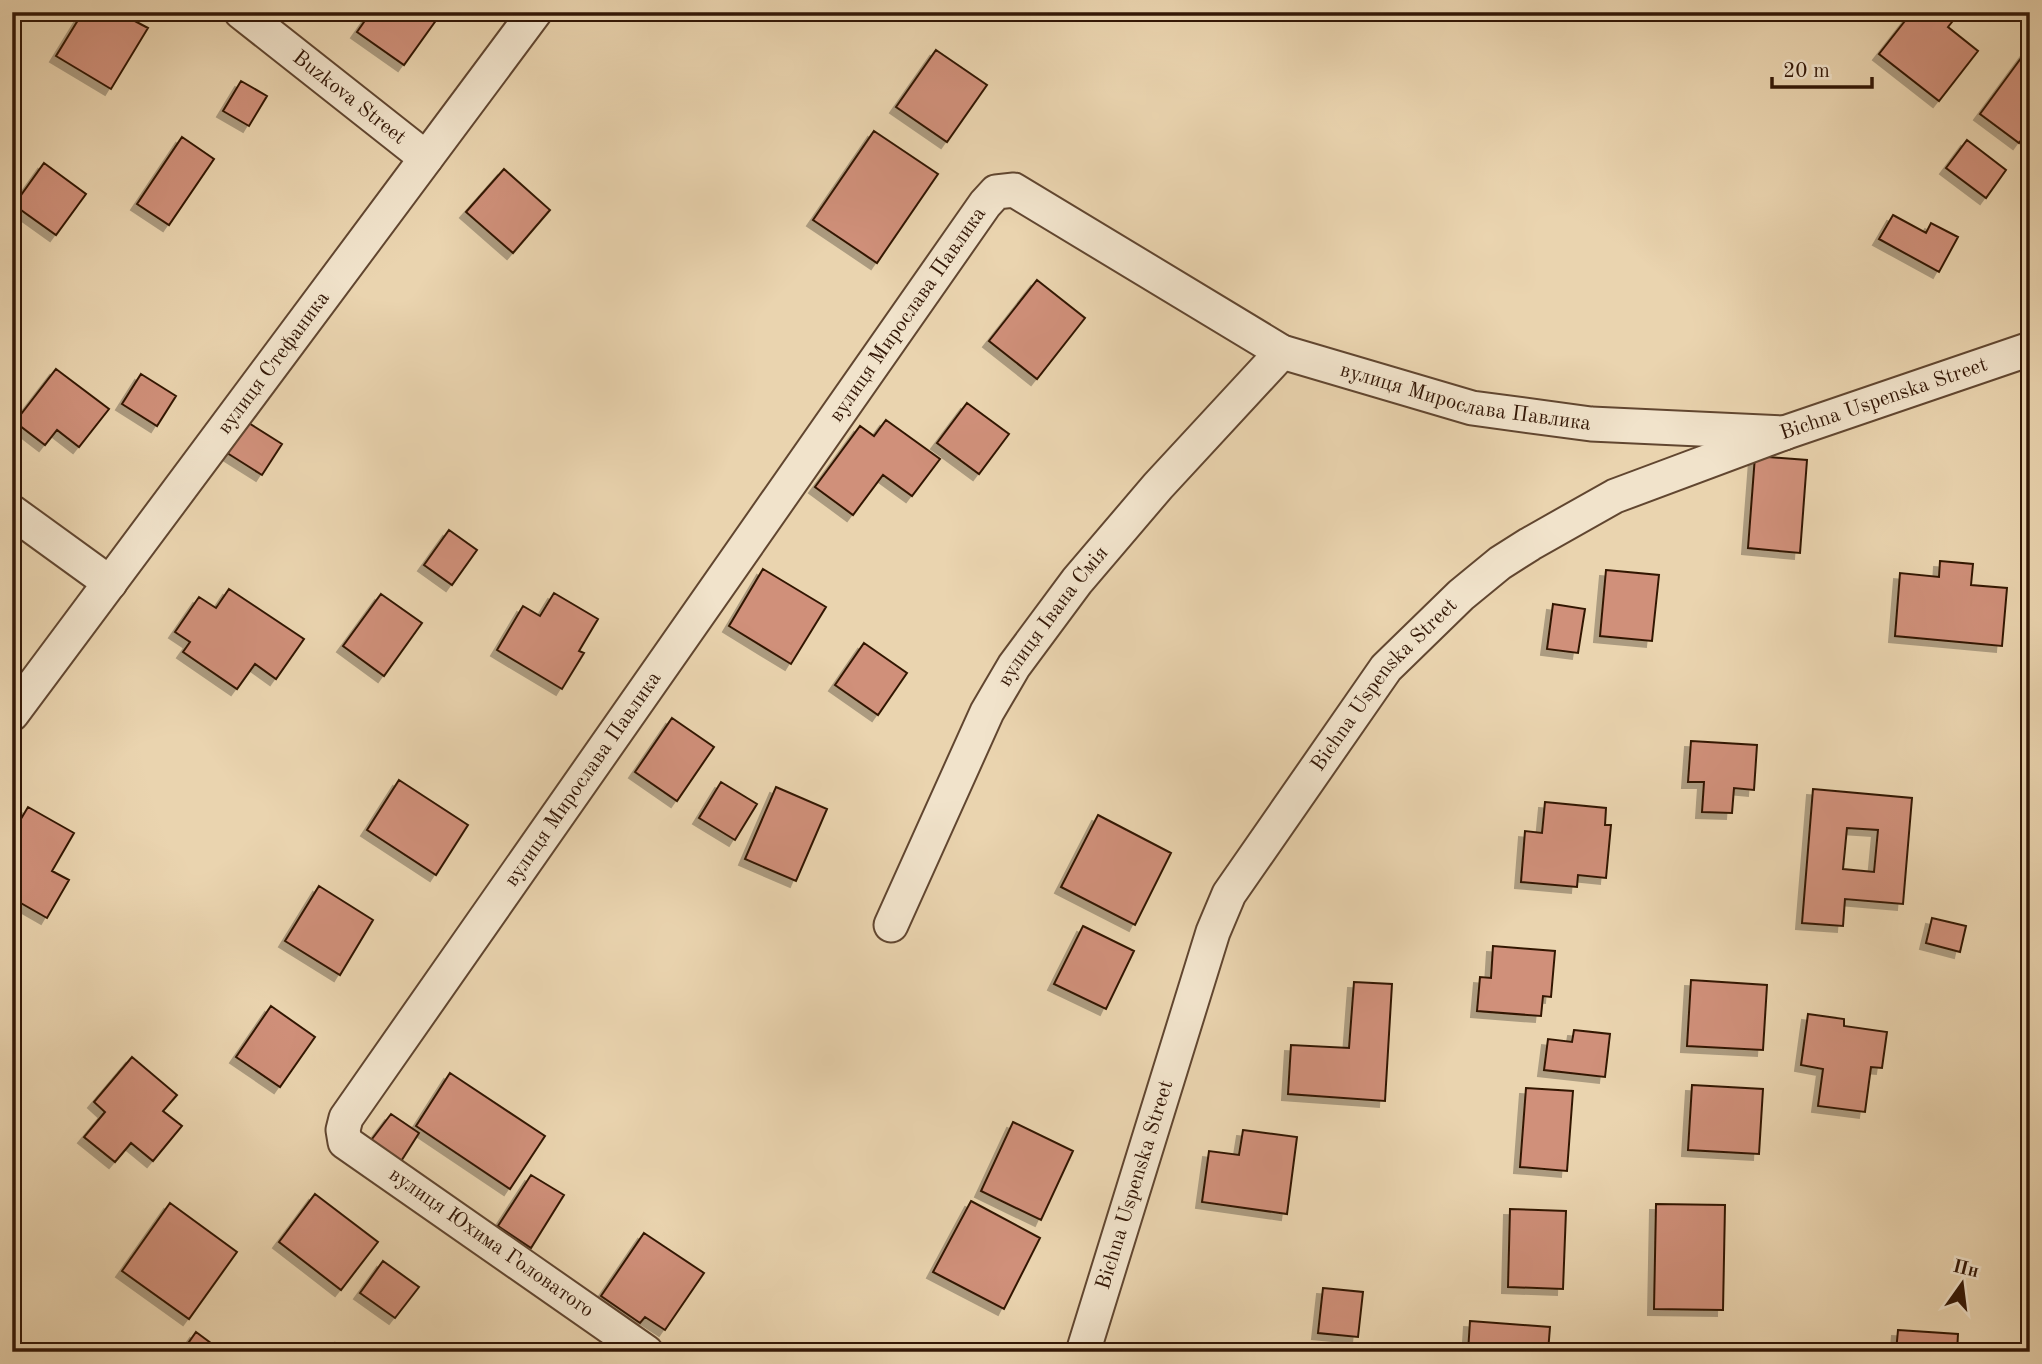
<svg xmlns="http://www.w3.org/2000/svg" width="2042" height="1364" font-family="'Old Standard TT',serif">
<defs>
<filter id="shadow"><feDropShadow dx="-6" dy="6" stdDeviation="0" flood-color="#0004"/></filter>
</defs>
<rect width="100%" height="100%" fill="#ead4af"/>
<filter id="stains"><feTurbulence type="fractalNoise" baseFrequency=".00286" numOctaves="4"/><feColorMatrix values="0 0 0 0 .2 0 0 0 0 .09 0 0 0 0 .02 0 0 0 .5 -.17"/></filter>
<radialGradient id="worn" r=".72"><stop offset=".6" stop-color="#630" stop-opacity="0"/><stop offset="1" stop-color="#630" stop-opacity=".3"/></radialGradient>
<!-- building -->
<path fill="#d0907a" stroke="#331706" stroke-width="2" fill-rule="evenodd" filter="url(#shadow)" d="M 12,12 L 27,12 L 18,24 L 12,19 Z
M 83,12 L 135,12 L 131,19 L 148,28 L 111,89 L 56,56 Z
M 371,12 L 442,12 L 404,65 L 357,32 Z
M 1912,12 L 1960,12 L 1948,27 L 1978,51 L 1939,101 L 1879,54 Z
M 936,50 L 987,85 L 947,142 L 896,107 Z
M 2027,50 L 2030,52 L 2030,128 L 2019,143 L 1980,114 Z
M 241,81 L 267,96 L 249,126 L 223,111 Z
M 874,131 L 938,174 L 877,263 L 813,220 Z
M 182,137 L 214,159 L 169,225 L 137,204 Z
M 1967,140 L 2006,170 L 1986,198 L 1946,168 Z
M 44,163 L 86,194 L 56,235 L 14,205 Z
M 504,169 L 550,210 L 513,253 L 466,212 Z
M 1893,215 L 1926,233 L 1931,223 L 1958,237 L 1939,272 L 1879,239 Z
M 1037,280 L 1085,318 L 1037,379 L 989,341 Z
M 56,369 L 109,409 L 79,447 L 57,430 L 45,445 L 15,422 Z
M 141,374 L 176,396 L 157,426 L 122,404 Z
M 967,403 L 1009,434 L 979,474 L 937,443 Z
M 244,420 L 282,444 L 262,475 L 224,451 Z
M 886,420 L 940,459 L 912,496 L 883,475 L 853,515 L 815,487 L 860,426 L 874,436 Z
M 1755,456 L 1807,460 L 1800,553 L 1748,548 Z
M 449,530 L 477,550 L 452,585 L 424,565 Z
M 1940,561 L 1973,564 L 1971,585 L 2007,588 L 2002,646 L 1895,636 L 1900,573 L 1939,577 Z
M 763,569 L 826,607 L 791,664 L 729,626 Z
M 1606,570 L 1659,575 L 1652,641 L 1600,636 Z
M 229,589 L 304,639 L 276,679 L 255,664 L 237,689 L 183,652 L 190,642 L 175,632 L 199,597 L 216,608 Z
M 554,593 L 598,619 L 579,651 L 584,653 L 562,689 L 497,650 L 523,606 L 540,616 Z
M 381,594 L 422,623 L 384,676 L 343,646 Z
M 1553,604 L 1585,609 L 1578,653 L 1547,649 Z
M 864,643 L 907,673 L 878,715 L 835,685 Z
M 672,718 L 714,747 L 677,801 L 635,772 Z
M 1691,741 L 1757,745 L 1754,790 L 1734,788 L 1732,813 L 1702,812 L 1704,782 L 1688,782 Z
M 399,780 L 468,825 L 436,875 L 367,830 Z
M 721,782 L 757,804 L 735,840 L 699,818 Z
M 776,787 L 827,809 L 796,881 L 745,859 Z
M 1813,789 L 1912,798 L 1903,904 L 1845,899 L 1843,926 L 1802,923 ZM 1847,828 L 1878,830 L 1874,872 L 1843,869 Z
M 1545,802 L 1606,808 L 1605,825 L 1611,825 L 1606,878 L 1578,875 L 1577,887 L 1521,882 L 1525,831 L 1542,833 Z
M 28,807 L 74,833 L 52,871 L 69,880 L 47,918 L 12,898 L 12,834 Z
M 1098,815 L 1171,853 L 1135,925 L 1061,887 Z
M 319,886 L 373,920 L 340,975 L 285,941 Z
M 1932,918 L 1966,926 L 1960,952 L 1926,943 Z
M 1083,926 L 1134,951 L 1106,1009 L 1054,984 Z
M 1493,946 L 1555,951 L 1551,997 L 1543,996 L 1541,1016 L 1477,1011 L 1480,977 L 1491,978 Z
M 1691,980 L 1767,985 L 1763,1050 L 1687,1046 Z
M 1354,982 L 1392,984 L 1385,1101 L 1288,1094 L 1291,1045 L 1349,1048 Z
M 271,1006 L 315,1037 L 280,1087 L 236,1057 Z
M 1808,1014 L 1844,1019 L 1844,1026 L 1887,1032 L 1882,1068 L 1871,1067 L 1865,1112 L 1818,1106 L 1823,1069 L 1801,1065 Z
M 1574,1030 L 1610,1034 L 1605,1077 L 1544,1070 L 1548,1039 L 1572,1042 Z
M 132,1057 L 177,1095 L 163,1111 L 182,1126 L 153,1161 L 131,1143 L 115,1162 L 84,1137 L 105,1112 L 94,1102 Z
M 450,1073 L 545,1136 L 510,1189 L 416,1126 Z
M 1692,1085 L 1763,1089 L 1759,1154 L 1688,1150 Z
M 1526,1088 L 1573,1091 L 1567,1171 L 1520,1167 Z
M 391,1114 L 419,1133 L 398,1166 L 369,1143 Z
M 1013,1122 L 1073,1151 L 1041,1220 L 981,1191 Z
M 1243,1130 L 1297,1137 L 1287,1214 L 1202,1202 L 1209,1151 L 1239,1155 Z
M 531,1175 L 564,1195 L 531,1248 L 498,1226 Z
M 315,1194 L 378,1242 L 341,1290 L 279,1242 Z
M 971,1201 L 1040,1238 L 1004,1309 L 933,1272 Z
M 170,1203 L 237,1252 L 189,1319 L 122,1271 Z
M 1656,1204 L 1725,1205 L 1723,1310 L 1654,1309 Z
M 1510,1209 L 1566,1211 L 1563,1289 L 1508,1287 Z
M 644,1233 L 704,1273 L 665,1330 L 645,1317 L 640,1323 L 601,1296 Z
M 383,1261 L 419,1287 L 395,1318 L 360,1293 Z
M 1323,1288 L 1363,1292 L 1358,1337 L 1318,1333 Z
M 1470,1321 L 1550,1327 L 1548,1352 L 1468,1352 Z
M 1898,1330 L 1958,1334 L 1957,1352 L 1896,1352 Z
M 196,1332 L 223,1352 L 182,1352 Z
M 335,1343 L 341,1346 L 346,1352 L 326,1352 Z"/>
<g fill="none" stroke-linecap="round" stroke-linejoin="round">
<!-- minor casing -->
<g stroke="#614630" stroke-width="37">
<g id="minor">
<path id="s1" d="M 241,12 L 426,158"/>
<path d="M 12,512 L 110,583"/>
<path id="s2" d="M 12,714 L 535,12"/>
<path id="s3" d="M 891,925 L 987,712 L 1014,666 L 1077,581 L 1158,486 L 1282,352"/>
<path id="s4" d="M 646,1352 L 345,1142 L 343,1130 L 346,1118 L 985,204 L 996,192 L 1014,190 L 1282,352 L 1472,408 L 1591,424 L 1784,433"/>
<path id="s5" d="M 1083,1352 L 1213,932 L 1229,894 L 1386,668 L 1461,595 L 1500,563 L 1530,544 L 1615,496 L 1784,433 L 2030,349"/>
</g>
</g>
<!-- minor -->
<use href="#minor" stroke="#f1e3cb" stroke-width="33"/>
</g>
<g text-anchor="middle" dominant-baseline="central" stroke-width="5" stroke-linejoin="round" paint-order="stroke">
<!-- street labels -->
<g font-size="21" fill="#331706" stroke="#f1e3cb">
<text stroke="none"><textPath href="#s1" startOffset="138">Buzkova Street</textPath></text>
<text stroke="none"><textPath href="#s4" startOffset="1372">вулиця Мирослава Павлика</textPath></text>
<text stroke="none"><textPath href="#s2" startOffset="438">вулиця Стефаника</textPath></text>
<text stroke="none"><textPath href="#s4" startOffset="2044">вулиця Мирослава Павлика</textPath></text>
<text stroke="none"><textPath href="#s5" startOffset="1330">Bichna Uspenska Street</textPath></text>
<text stroke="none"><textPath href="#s3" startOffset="350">вулиця Івана Смія</textPath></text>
<text stroke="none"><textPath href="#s5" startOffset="742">Bichna Uspenska Street</textPath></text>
<text stroke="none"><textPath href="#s4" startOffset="805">вулиця Мирослава Павлика</textPath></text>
<text stroke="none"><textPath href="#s5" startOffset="175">Bichna Uspenska Street</textPath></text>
<text transform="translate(491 1243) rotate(35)">вулиця Юхима Головатого</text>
</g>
</g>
<!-- margin -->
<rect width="2042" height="1364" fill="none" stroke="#ead4af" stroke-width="42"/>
<rect x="14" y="14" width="2014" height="1336" fill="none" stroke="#331706" stroke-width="3.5"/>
<rect x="21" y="21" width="2000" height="1322" fill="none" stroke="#331706" stroke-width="2"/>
<!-- north arrow -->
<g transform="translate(1962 1284) rotate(14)" stroke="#f1e3cb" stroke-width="5" paint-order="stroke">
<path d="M0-5L12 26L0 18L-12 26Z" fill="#331706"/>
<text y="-10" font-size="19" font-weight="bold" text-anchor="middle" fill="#331706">Пн</text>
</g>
<!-- scale -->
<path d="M1772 77v10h100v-10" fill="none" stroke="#331706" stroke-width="3.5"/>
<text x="1783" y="77" font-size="21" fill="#331706" stroke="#f1e3cb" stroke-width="5" paint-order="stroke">20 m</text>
<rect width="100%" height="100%" filter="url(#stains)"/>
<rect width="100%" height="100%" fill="url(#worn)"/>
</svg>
